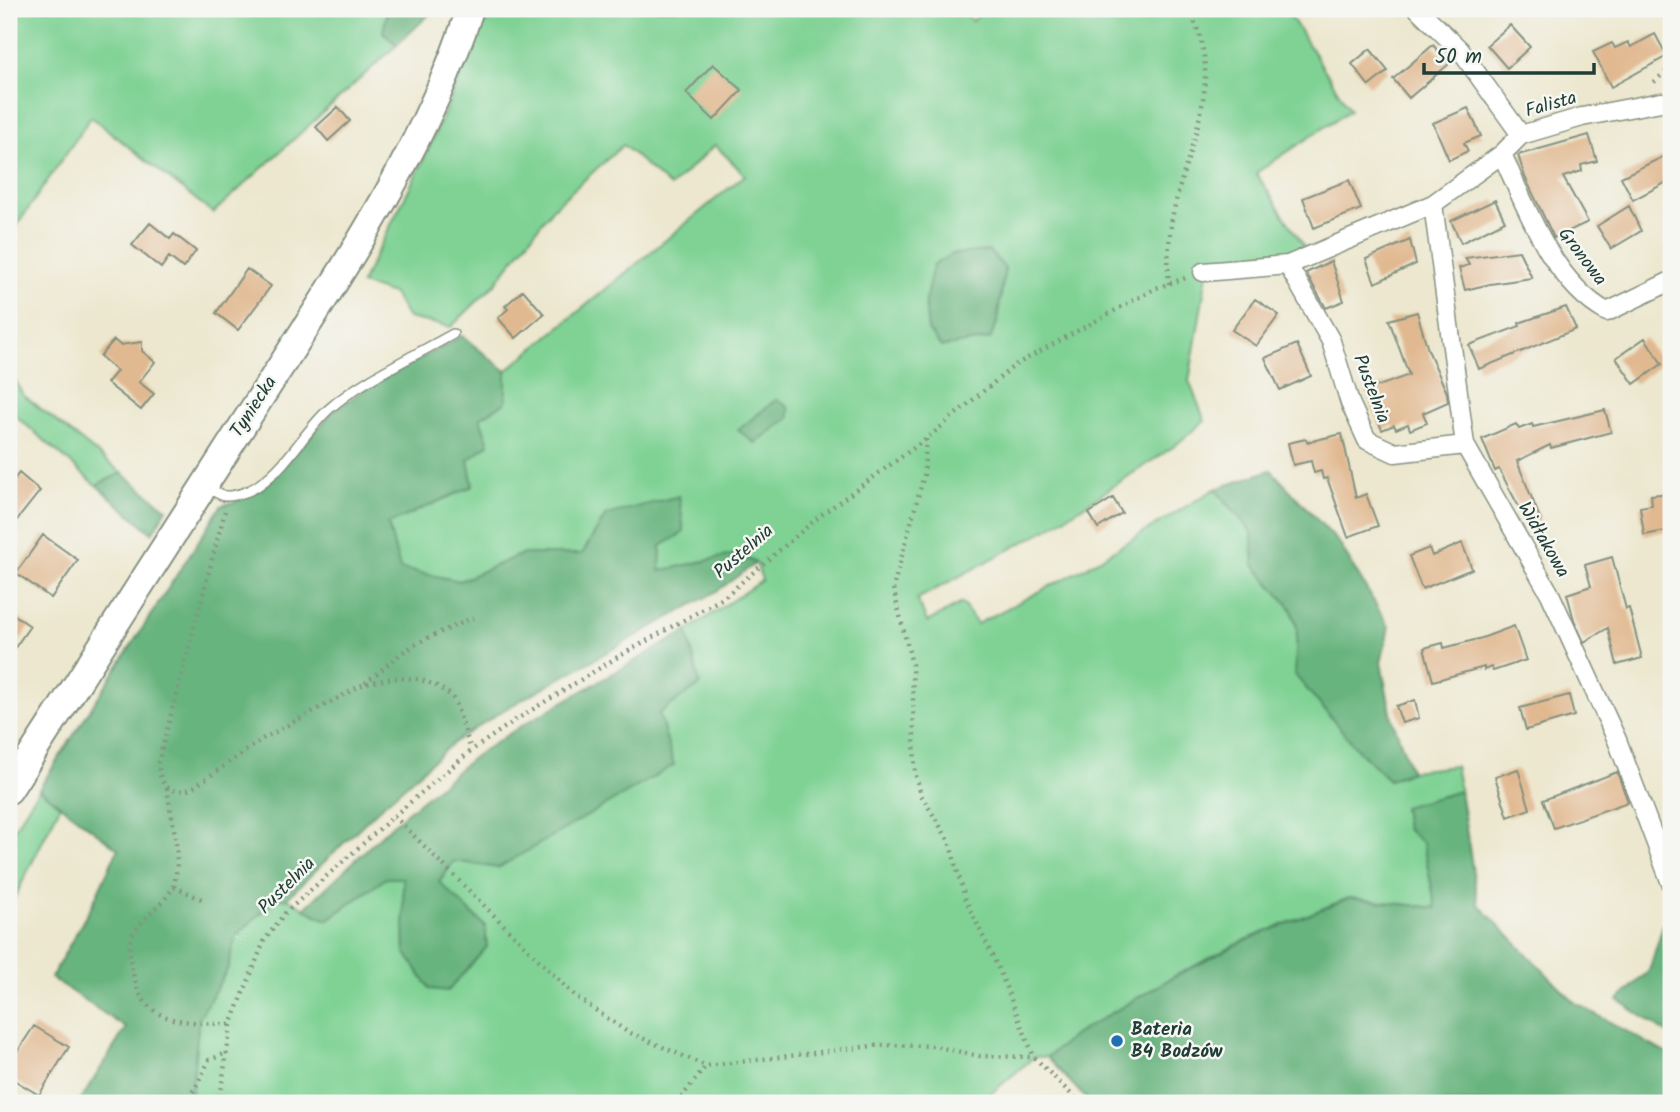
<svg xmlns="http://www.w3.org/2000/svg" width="1680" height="1112" font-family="Kalam,sans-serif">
<rect width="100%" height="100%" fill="#f6f6f2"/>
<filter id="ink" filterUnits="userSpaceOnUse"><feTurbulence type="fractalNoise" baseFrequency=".0143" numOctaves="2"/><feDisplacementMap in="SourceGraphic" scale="14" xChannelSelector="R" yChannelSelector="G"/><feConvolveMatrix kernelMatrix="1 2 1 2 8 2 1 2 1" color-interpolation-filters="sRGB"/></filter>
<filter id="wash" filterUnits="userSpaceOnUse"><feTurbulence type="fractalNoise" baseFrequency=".00686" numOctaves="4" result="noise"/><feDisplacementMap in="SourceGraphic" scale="28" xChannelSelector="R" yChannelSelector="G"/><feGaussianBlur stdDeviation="1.57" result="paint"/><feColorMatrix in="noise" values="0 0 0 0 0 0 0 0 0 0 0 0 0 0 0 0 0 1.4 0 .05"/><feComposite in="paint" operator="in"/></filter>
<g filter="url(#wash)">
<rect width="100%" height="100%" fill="#ece7ce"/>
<!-- green -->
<path fill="#7fd294" stroke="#4f8864" stroke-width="2" d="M 9,9 L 388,9 L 383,32 L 397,45 L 213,213 L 91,117 L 9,237 Z
M 490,9 L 960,9 L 972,21 L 986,9 L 1286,9 L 1350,110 L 1256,173 L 1304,246 L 1290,255 L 1209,262 L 1189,381 L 1205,421 L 1173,447 L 1048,529 L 917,599 L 927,622 L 962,603 L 977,624 L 1083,569 L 1215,489 L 1252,532 L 1254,565 L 1291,608 L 1297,628 L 1296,675 L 1389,780 L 1411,771 L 1455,766 L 1460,791 L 1403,808 L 1406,829 L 1423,843 L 1436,908 L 1349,898 L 1246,940 L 1175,976 L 1076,1034 L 1047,1057 L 1034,1057 L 980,1103 L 190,1103 L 199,1018 L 228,968 L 235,936 L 275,900 L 287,898 L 327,920 L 386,878 L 403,878 L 405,952 L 485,925 L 439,883 L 454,860 L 498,868 L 659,713 L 700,685 L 687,631 L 762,580 L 756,563 L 736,554 L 659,571 L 661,546 L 606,515 L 582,554 L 522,554 L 460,581 L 400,569 L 388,524 L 473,486 L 467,460 L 479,418 L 506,402 L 506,371 L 745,175 L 715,145 L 670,187 L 623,145 L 553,208 L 495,284 L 451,327 L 408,318 L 393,294 L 361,284 L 422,163 Z
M 9,367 L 22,394 L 122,473 L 96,485 L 9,410 Z
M 39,789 L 60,806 L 9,909 L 9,837 Z"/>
<!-- forest -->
<path fill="#67b47e" stroke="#437859" stroke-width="2" d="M 388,9 L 435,9 L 397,45 L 383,32 Z
M 989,251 L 1005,268 L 997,323 L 990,339 L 941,347 L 928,330 L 925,302 L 933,265 L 952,254 Z
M 462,336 L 506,371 L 506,402 L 480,418 L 489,444 L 468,460 L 473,486 L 388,524 L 400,569 L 460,581 L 522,554 L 582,554 L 606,515 L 679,496 L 684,532 L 661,546 L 660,571 L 736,554 L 756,563 L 717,591 L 507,708 L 454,742 L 384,804 L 287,898 L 275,900 L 236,936 L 228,968 L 199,1018 L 190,1103 L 79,1103 L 126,1028 L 51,978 L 92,905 L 118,849 L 39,789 L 221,506 L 242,499 L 263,488 L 335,410 L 366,388 Z
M 777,399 L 789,408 L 789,418 L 755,443 L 738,430 Z
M 1271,470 L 1339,543 L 1389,627 L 1381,663 L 1392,718 L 1411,771 L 1389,780 L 1359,751 L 1295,675 L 1297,628 L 1291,608 L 1254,565 L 1252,532 L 1215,489 Z
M 122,473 L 167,509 L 152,533 L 96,485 Z
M 687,631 L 700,685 L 659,713 L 674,765 L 498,868 L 454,861 L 439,882 L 485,926 L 487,947 L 448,991 L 430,989 L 405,952 L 403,878 L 386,878 L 327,920 L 304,909 L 392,825 L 475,756 L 521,726 Z
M 1460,791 L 1478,904 L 1574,1002 L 1671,1056 L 1671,1103 L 1090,1103 L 1047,1057 L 1076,1034 L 1175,976 L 1246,940 L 1349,898 L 1436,908 L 1423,843 L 1406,828 L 1403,807 Z
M 1671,915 L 1671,1036 L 1618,1000 L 1649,971 L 1665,919 Z"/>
<g id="blocks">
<!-- building -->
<path fill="#e1b991" d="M 1510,25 L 1530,47 L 1507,68 L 1487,45 Z
M 1655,34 L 1667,56 L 1611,87 L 1593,52 L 1612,43 L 1615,48 L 1628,42 L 1631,47 Z
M 1433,45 L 1449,64 L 1409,98 L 1393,79 Z
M 1370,49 L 1388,71 L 1369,86 L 1352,64 Z
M 713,64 L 742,90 L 714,120 L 686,93 Z
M 338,107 L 350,121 L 328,141 L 316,127 Z
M 1468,108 L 1481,136 L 1464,143 L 1468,151 L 1449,160 L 1433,123 Z
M 1589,135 L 1597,161 L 1581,165 L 1582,171 L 1563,177 L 1588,222 L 1554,238 L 1525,177 L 1518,155 Z
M 1671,153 L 1671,180 L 1633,200 L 1621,177 Z
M 1349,180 L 1361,209 L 1314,228 L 1303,198 Z
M 1495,200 L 1505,221 L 1461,243 L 1451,221 Z
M 1629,206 L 1641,231 L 1611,249 L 1597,226 Z
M 150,223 L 170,239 L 174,234 L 196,251 L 183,268 L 169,257 L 161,268 L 132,245 Z
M 1410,240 L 1416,264 L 1375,283 L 1366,259 Z
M 1519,251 L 1532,278 L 1490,284 L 1465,290 L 1459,268 L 1469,265 L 1465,258 Z
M 1331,261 L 1344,301 L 1326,308 L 1306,273 Z
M 247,269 L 271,286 L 238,330 L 216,313 Z
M 523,290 L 544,314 L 516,338 L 498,318 L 508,309 L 505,306 Z
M 1255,299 L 1279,315 L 1256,346 L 1232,330 Z
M 1566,307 L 1576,329 L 1479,369 L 1469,345 L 1520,326 L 1519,323 Z
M 1417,312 L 1428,350 L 1447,393 L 1448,402 L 1423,413 L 1427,423 L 1410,430 L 1408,424 L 1396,429 L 1394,425 L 1382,430 L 1365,391 L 1409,375 L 1389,320 Z
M 1645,338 L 1662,364 L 1634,384 L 1616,358 Z
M 114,340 L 120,345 L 142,342 L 142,351 L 155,362 L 139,382 L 154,394 L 141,410 L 107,383 L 117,371 L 100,356 Z
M 1297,344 L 1311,376 L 1280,390 L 1265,358 Z
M 1605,410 L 1611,432 L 1551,448 L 1550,445 L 1517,461 L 1541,521 L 1529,526 L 1499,469 L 1495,471 L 1482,439 L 1516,424 L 1519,429 L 1532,424 L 1533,427 Z
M 1342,434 L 1356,498 L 1366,494 L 1378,526 L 1348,537 L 1327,478 L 1323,479 L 1321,471 L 1314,473 L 1311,461 L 1293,465 L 1288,443 L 1306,439 L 1307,442 Z
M 19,473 L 40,491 L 9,530 L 9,486 Z
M 1671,493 L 1671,530 L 1644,535 L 1640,507 L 1652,505 L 1651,495 Z
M 1113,498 L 1122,513 L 1098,528 L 1089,513 Z
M 43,535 L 78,560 L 51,598 L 16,573 Z
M 1462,543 L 1472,569 L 1422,589 L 1409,556 L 1429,548 L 1432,556 Z
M 1612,557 L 1626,609 L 1629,608 L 1642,658 L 1617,665 L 1608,628 L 1584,642 L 1574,620 L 1567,594 L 1591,586 L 1585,565 Z
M 9,611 L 30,626 L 9,656 Z
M 1514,626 L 1526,660 L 1493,671 L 1491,667 L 1484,670 L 1484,667 L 1433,681 L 1424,648 L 1443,643 L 1444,648 L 1482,638 Z
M 1569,695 L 1574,716 L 1526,730 L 1520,708 Z
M 1415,700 L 1419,718 L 1402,723 L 1396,706 Z
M 1518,769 L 1530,809 L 1508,817 L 1495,777 Z
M 1617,772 L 1628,802 L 1554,828 L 1543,800 Z
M 34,1026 L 69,1047 L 39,1095 L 9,1077 L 9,1064 Z"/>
</g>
</g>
<g filter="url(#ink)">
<use href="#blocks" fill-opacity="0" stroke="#869281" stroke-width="2"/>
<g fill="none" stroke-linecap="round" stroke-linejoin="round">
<!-- lane casing -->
<g stroke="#869281" stroke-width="12">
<path id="lane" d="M 206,486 C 211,489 219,495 225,496 C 235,497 253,490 260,484 C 288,465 304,432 329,409 C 363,379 413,357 453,334"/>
</g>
<!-- street casing -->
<g stroke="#869281" stroke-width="21">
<path id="street" d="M 1418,9 L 1460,50 L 1521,135
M 1502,154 C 1526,207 1553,283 1607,312 L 1671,281
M 1433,204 L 1465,445 L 1550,594 L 1617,740 L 1671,883
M 1288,265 L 1331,341 L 1350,403 L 1367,440 L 1395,453 L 1465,445
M 1203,272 L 1288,265 L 1433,204 L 1502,154 L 1521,135 L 1582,117 L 1661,102 L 1671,103"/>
</g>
<!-- secondary casing -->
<g stroke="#869281" stroke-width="30">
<path id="secondary" d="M 9,790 C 92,661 174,532 257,403 C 338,277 424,153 470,9"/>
</g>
<!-- path -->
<path stroke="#869281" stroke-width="4.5" stroke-dasharray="2 5" stroke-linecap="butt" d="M 1654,82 L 1671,67
M 1169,284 C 1167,263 1169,239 1172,219 C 1185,148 1229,81 1188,9
M 926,439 L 924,475 L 893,588 L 912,664 L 915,772 L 921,795 L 949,841 L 965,898 L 1000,972 L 1034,1057
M 225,511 L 158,763 C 160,786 169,795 191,789 L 264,738 L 364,684 L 392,678 L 419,679 L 435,685 L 451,695 L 456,704 L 471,750
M 365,683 L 403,652 L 425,639 L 473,618
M 167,788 C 171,818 182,854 174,884 C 170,899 143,918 134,932 C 127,943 130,958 132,969 C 143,1028 181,1020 231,1025
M 394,816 L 575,996 L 626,1031 L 706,1066
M 174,887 L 206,901
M 184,1103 L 196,1087 L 209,1060 L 227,1053
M 219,1103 L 231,1025 L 264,941 L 285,913 L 394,816 L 472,750 L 517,719 L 616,658 L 723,598 L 821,515 L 926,439 L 1015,365 L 1156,288 L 1186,278
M 677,1103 L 706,1066 L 880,1045 L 934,1046 L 979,1056 L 1034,1057 L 1080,1103"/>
<!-- lane -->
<use href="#lane" stroke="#fff" stroke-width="9"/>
<!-- street -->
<use href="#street" stroke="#fff" stroke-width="18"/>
<!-- secondary -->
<use href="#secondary" stroke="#fff" stroke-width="26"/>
</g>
</g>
<!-- markers -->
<circle fill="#1f6fb2" stroke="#f6f6f2" stroke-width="2.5" cx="1117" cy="1041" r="7"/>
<g text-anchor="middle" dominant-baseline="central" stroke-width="5" stroke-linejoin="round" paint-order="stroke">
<!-- street labels -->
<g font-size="19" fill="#1f3d34" stroke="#f6f6f2">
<text transform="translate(1551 105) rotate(-16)">Falista</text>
<text transform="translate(1582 257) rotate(53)">Gronowa</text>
<text transform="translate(1371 389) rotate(69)">Pustelnia</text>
<text transform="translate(254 407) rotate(-57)">Tyniecka</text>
<text transform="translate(1543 540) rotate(60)">Widłakowa</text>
<text transform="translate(744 552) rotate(-41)">Pustelnia</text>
<text transform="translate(287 886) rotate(-45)">Pustelnia</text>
</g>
<!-- poi labels -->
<g font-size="19" font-weight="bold" fill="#1f3d34" stroke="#f6f6f2" text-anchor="start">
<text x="1131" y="1030">Bateria<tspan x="1131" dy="22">B4 Bodzów</tspan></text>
</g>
</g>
<!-- margin -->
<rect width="1680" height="1112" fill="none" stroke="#f6f6f2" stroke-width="35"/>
<!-- scale -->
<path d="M1424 63v10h170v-10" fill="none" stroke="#1f3d34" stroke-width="3.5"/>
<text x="1435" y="63" font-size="21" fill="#1f3d34" stroke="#f6f6f2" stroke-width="5" paint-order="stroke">50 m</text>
</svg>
